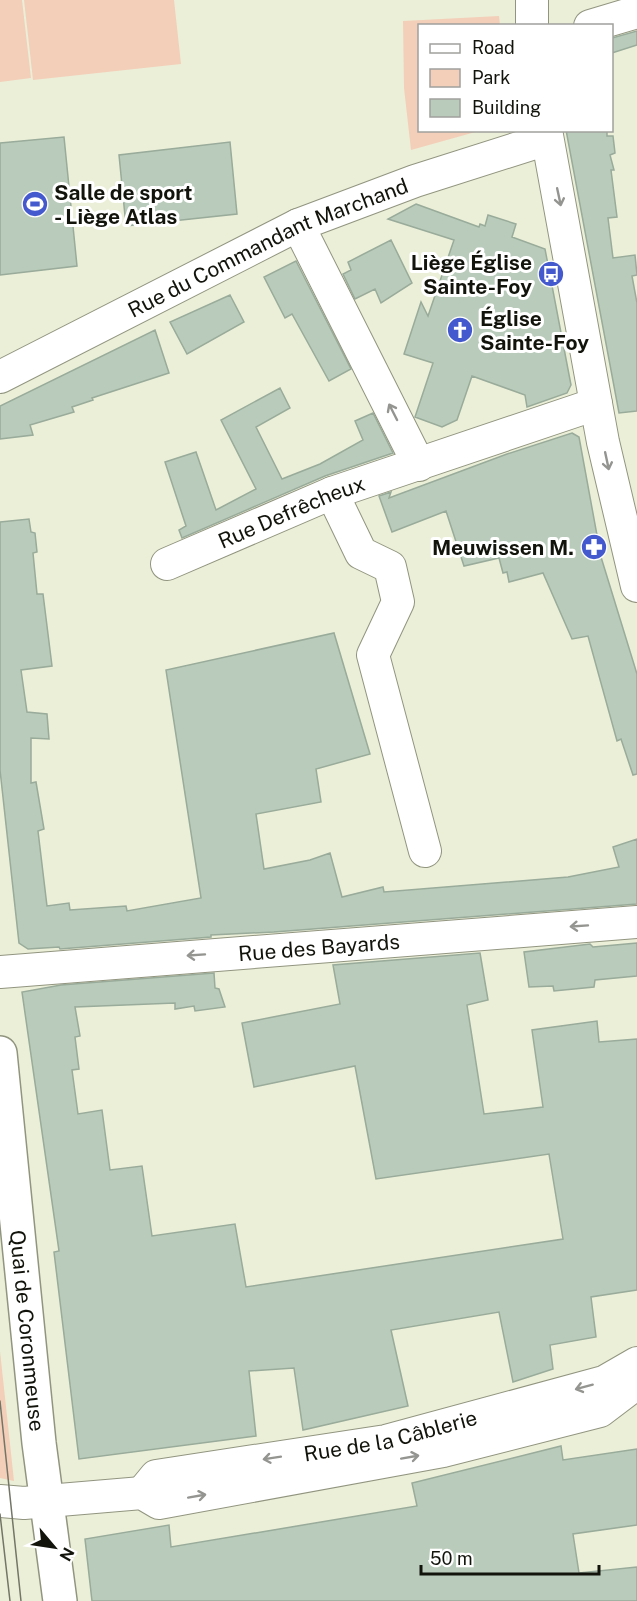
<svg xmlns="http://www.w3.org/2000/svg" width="637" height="1601" font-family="'Public Sans',sans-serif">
<rect width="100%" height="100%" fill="#ebefd8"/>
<!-- green -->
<path fill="#f3cfb9" d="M 0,0 L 22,0 L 31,78 L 0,82 Z
M 24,0 L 174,0 L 181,64 L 33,80 Z
M 499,16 L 500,25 L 420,26 L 420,130 L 479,131 L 411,150 L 404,88 L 403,21 Z
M 0,1351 L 14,1481 L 0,1478 Z"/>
<!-- building -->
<path fill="#b9cbba" stroke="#99ab9a" stroke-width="1.5" d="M 637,31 L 637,45 L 612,53 L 612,38 Z
M 566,130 L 607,130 L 607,136 L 613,136 L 615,153 L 610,155 L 614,170 L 611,170 L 617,217 L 608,218 L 613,258 L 635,255 L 637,275 L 632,276 L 637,303 L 637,411 L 619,413 Z
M 64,137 L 77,266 L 0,275 L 0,143 Z
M 230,142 L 237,214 L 126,226 L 119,155 Z
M 416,204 L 479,227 L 480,224 L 485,226 L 488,215 L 516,224 L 512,237 L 545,249 L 571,385 L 567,393 L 527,407 L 525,395 L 472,376 L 457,420 L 442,427 L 415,417 L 433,363 L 404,354 L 421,302 L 428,316 L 454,240 L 388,219 Z
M 391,240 L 412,283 L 381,303 L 375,289 L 355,299 L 343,274 L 351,270 L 348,262 Z
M 296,261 L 351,369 L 329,381 L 292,314 L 285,318 L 264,277 Z
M 230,295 L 244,322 L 187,354 L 170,322 Z
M 155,330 L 169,373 L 92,398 L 93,400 L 72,407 L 74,412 L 30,425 L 33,435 L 0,439 L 0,406 Z
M 280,388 L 290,408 L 256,427 L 282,479 L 320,464 L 363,440 L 355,421 L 373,413 L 393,453 L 325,476 L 182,538 L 179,530 L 186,526 L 165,462 L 196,452 L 216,510 L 256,489 L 221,420 Z
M 572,433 L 579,437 L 601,557 L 637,674 L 637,774 L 633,775 L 621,739 L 617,741 L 588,636 L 572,639 L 543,573 L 509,582 L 507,572 L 503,573 L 499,558 L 464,566 L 446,511 L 392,532 L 379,496 L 391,492 L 389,498 L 507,454 Z
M 29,519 L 31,532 L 35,533 L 37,552 L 33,553 L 37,594 L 43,594 L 52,666 L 21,670 L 27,712 L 47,714 L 49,739 L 31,738 L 31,783 L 36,782 L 44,829 L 38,831 L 47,906 L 69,903 L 70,910 L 126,906 L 127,911 L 201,898 L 166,670 L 334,633 L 370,754 L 316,769 L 321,802 L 256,814 L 264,869 L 310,860 L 330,853 L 342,897 L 383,887 L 384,892 L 568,877 L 619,867 L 613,847 L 637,839 L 637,904 L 274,932 L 211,935 L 211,937 L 60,949 L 59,947 L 28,949 L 19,943 L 0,770 L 0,522 Z
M 637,943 L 637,976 L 595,980 L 594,987 L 554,991 L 553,986 L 529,987 L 524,952 L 590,944 L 593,947 Z
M 480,953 L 488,1000 L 467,1005 L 484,1114 L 543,1107 L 532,1030 L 597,1021 L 599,1042 L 637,1039 L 637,1290 L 591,1297 L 596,1337 L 550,1345 L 553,1369 L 513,1382 L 499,1312 L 391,1330 L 408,1406 L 303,1430 L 294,1368 L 249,1371 L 256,1436 L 79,1459 L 54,1252 L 59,1251 L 22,992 L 61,985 L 214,973 L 215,988 L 219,989 L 225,1007 L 195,1011 L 194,1006 L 175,1009 L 175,1003 L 75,1007 L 80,1036 L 75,1037 L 79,1069 L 72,1070 L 78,1114 L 102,1110 L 110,1170 L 142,1166 L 152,1236 L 235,1224 L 246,1287 L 563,1239 L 549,1154 L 376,1179 L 355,1066 L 254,1087 L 242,1023 L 340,1004 L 333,965 Z
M 561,1446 L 563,1460 L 637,1449 L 637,1525 L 573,1534 L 579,1573 L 637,1567 L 637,1601 L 92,1601 L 85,1539 L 169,1525 L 171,1547 L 417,1506 L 412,1483 Z"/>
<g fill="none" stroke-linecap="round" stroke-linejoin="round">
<!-- minor casing -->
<g stroke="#91957f" stroke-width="34">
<g id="minor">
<path d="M 532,0 L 532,26"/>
<path d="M 590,26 L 637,12"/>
<path d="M 546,130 L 603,442 L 637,586"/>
<path d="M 298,225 L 419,465"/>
<path id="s1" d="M 0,377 L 298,225 L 415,181 L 547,139"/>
<path d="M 332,493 L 361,553 L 390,567 L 398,602 L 373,655 L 425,851"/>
<path id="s2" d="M 167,564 L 332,493 L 596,404"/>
<path id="s3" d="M 0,972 L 637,922"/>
<path id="s4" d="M 142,1493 L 156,1476 L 386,1441 L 604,1382 L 637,1363"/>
<path d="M 0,1501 L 24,1503 L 142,1493 L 159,1503 L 443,1451 L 600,1411 L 637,1383"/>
</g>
</g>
<!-- major casing -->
<g stroke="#91957f" stroke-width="36">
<g id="major">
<path id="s5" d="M 0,1053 L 39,1443 L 60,1601"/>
</g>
</g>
<!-- minor -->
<use href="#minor" stroke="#fff" stroke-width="32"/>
<!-- major -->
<use href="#major" stroke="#fff" stroke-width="33"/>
<!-- tram -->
<path stroke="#737567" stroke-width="1.5" d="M 0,1401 L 21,1601
M 0,1514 L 10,1601"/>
</g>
<!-- one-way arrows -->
<defs><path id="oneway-shaft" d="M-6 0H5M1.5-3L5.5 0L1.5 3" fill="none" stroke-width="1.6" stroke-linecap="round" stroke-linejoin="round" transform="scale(1.5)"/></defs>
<g stroke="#949591">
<use href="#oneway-shaft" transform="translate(559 197) rotate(78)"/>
<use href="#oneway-shaft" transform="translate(393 412) rotate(-117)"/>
<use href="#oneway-shaft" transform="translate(607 461) rotate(78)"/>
<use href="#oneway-shaft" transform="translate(579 926) rotate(176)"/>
<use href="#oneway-shaft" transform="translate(196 955) rotate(176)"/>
<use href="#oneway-shaft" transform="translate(584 1387) rotate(165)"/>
<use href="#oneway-shaft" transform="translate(410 1457) rotate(-10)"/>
<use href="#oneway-shaft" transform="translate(272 1458) rotate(171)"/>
<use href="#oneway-shaft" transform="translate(197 1496) rotate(-10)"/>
</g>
<!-- icons -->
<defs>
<g id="stadium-disc" transform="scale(1.35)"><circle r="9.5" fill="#4459cd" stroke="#fff"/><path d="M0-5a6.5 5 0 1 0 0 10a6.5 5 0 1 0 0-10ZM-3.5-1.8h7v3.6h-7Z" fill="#fff"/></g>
<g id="bus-disc" transform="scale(1.35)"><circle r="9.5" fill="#4459cd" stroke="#fff"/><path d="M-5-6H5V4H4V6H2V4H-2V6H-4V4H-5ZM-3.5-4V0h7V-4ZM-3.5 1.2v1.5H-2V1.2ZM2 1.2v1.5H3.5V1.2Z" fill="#fff"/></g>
<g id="church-disc" transform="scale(1.35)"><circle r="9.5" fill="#4459cd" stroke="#fff"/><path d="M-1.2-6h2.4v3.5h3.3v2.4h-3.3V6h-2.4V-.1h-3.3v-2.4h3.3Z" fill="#fff"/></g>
<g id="pharmacy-disc" transform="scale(1.35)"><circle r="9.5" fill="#4459cd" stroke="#fff"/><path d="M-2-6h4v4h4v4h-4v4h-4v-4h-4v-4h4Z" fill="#fff"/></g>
</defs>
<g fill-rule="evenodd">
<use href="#stadium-disc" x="35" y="204"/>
<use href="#bus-disc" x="551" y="274"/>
<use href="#church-disc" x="460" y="330"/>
<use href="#pharmacy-disc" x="594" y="547"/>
</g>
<g text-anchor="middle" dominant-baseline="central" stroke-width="6" stroke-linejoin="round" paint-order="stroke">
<!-- poi labels -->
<g font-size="21" font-weight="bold" fill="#12130b" stroke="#fff" text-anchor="start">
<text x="54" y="192">Salle de sport<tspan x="54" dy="24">- Liège Atlas</tspan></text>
<text x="532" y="262" text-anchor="end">Liège Église<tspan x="532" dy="24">Sainte-Foy</tspan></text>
<text x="480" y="318">Église<tspan x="480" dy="24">Sainte-Foy</tspan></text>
<text x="574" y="547" text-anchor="end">Meuwissen M.</text>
</g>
<!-- street labels -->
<g font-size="21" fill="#12130b" stroke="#fff">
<text stroke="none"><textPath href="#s1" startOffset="298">Rue du Commandant Marchand</textPath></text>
<text stroke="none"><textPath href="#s2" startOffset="135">Rue Defrêcheux</textPath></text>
<text stroke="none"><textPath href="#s3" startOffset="320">Rue des Bayards</textPath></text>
<text stroke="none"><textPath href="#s5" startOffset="279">Quai de Coronmeuse</textPath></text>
<text stroke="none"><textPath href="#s4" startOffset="260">Rue de la Câblerie</textPath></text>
</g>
</g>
<!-- legend -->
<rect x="418" y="24" width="195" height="108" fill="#ffffff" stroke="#a0a19d" stroke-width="1.5"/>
<rect x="430" y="44" width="30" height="9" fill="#ffffff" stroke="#a0a19d" stroke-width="1.5"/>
<text x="472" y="54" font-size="18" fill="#12130b">Road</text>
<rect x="430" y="69" width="30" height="18" fill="#f3cfb9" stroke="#a0a19d" stroke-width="1.5"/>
<text x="472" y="84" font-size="18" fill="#12130b">Park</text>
<rect x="430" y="99" width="30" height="18" fill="#b9cbba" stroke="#a0a19d" stroke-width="1.5"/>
<text x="472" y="114" font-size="18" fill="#12130b">Building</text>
<!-- north arrow -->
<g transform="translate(54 1547) rotate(119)" stroke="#ffffff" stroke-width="4.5" paint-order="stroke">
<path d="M0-4.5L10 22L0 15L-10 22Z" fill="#12130b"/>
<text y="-9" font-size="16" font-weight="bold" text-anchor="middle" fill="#12130b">N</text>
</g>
<!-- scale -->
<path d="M421 1565v9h178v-9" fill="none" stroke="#12130b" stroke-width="3"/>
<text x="430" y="1565" font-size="18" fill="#12130b" stroke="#ffffff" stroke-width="4.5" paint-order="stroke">50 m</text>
</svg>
